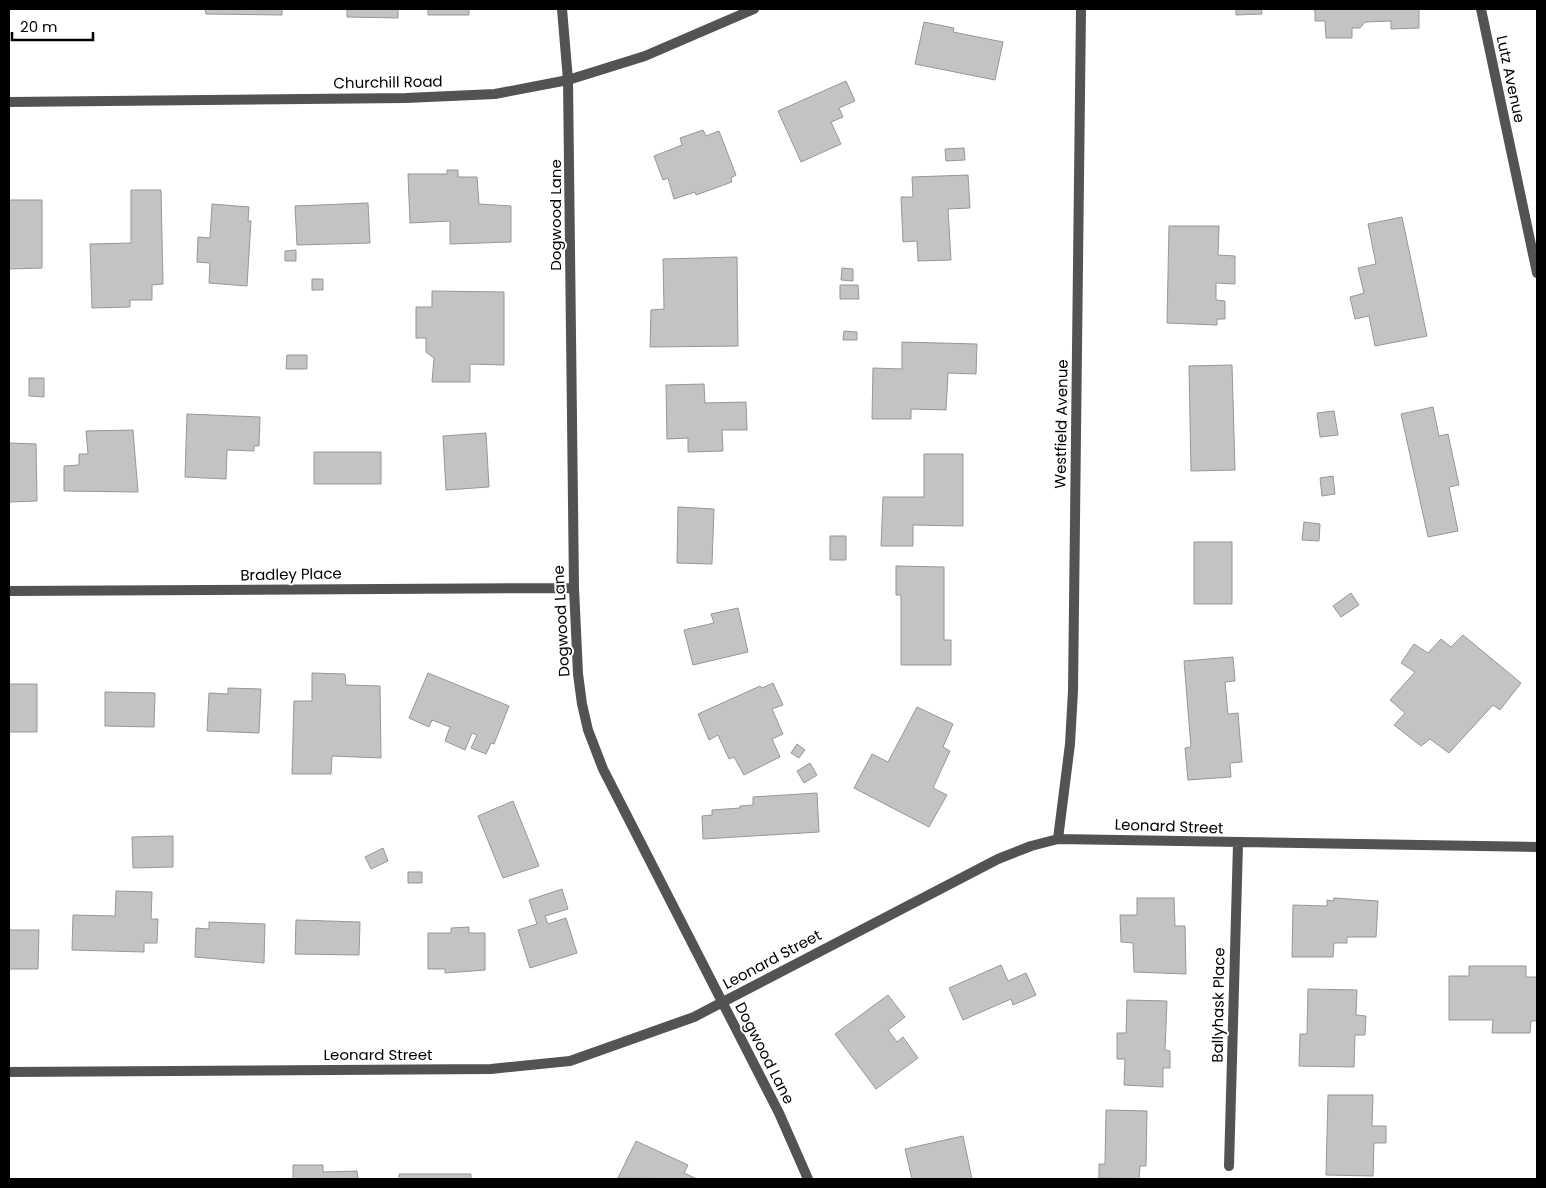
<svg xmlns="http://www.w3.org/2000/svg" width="1546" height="1188" font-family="Poppins,sans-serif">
<rect width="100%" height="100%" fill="#fff"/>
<!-- building -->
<path fill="#c3c3c3" stroke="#979797" d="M 205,9 L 282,9 L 282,15 L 206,14 Z
M 347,9 L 398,9 L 398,18 L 347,17 Z
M 428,9 L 469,9 L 469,15 L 428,15 Z
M 1236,9 L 1261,9 L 1262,14 L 1236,15 Z
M 1309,9 L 1424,9 L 1419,9 L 1419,28 L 1391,29 L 1391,21 L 1365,22 L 1360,28 L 1352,28 L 1352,38 L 1326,38 L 1325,21 L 1315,21 L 1315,10 Z
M 924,22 L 954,28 L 953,32 L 1003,42 L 995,80 L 915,64 Z
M 846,81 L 855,101 L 839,108 L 843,117 L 831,122 L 841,144 L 801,162 L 778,111 Z
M 703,130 L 706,136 L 719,131 L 736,175 L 731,178 L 732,182 L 696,195 L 695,192 L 674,199 L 668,178 L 663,180 L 654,156 L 682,145 L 680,138 Z
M 964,148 L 965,160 L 946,161 L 945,149 Z
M 447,170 L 458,170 L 458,177 L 477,177 L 479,204 L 511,206 L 511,242 L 450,244 L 450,221 L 410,223 L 408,174 L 447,174 Z
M 968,175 L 970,208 L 948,209 L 951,260 L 918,261 L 917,241 L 903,242 L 901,197 L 913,197 L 912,177 Z
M 131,190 L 161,190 L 163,284 L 152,285 L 152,300 L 130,300 L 130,307 L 92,308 L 90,244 L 131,243 Z
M 9,200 L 42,200 L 42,268 L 9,269 Z
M 368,203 L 370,243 L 297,245 L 295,206 Z
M 212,204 L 249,207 L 248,221 L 251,221 L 247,286 L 209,283 L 210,263 L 197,262 L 198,237 L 210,238 Z
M 1402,217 L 1427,336 L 1375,346 L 1369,316 L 1355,319 L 1350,297 L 1364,293 L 1358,268 L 1376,264 L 1368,224 Z
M 1169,226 L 1219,226 L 1218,255 L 1235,256 L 1235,284 L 1216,283 L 1216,300 L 1225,301 L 1225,319 L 1217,319 L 1217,325 L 1167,323 Z
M 296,250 L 296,261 L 285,261 L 285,251 Z
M 737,257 L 738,346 L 650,347 L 651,310 L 664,309 L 663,259 Z
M 842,268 L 853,269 L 853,281 L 841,280 Z
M 312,279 L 323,279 L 323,290 L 312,290 Z
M 840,285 L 858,285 L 859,299 L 840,299 Z
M 432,291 L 504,292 L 504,365 L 470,364 L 470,382 L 432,382 L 434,358 L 426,352 L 426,338 L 416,338 L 416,307 L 432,307 Z
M 844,331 L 857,332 L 857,340 L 843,340 Z
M 902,342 L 977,344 L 976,374 L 948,373 L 946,410 L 911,409 L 911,419 L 872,419 L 873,368 L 902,369 Z
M 287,355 L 307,355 L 307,369 L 286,369 Z
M 1232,365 L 1235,470 L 1191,471 L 1189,366 Z
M 29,378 L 44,378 L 44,397 L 29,396 Z
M 704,384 L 705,403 L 746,402 L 747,430 L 722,430 L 723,451 L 688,452 L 688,438 L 667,439 L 666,385 Z
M 1433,407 L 1439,436 L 1448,434 L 1459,485 L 1449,487 L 1458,531 L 1428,537 L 1401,414 Z
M 1334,411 L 1338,435 L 1320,437 L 1317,413 Z
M 187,414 L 260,417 L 259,446 L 254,446 L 254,451 L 227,450 L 226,479 L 185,477 Z
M 133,430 L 138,492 L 64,491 L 64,466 L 79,465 L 79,454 L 88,454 L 86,431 Z
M 486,433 L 489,487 L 446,490 L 443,436 Z
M 9,443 L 36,444 L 37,501 L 9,502 Z
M 314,452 L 381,452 L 381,484 L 314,484 Z
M 924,454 L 963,454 L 963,526 L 913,525 L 913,546 L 881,546 L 883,497 L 924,497 Z
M 1333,476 L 1335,494 L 1322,496 L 1320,478 Z
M 678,507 L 714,509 L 712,564 L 677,563 Z
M 1304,522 L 1320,524 L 1319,541 L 1302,540 Z
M 830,536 L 846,536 L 846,560 L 830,560 Z
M 1194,542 L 1232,542 L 1232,604 L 1194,604 Z
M 896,566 L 944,567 L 944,640 L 951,640 L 951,665 L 901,665 L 901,595 L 896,595 Z
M 1351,593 L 1359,605 L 1341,617 L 1333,606 Z
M 738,608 L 748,652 L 693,665 L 684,630 L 714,623 L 711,614 Z
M 1463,635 L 1521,683 L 1500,710 L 1493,705 L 1449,753 L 1430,739 L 1421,746 L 1394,725 L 1405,713 L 1390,700 L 1415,672 L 1401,663 L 1414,644 L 1428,653 L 1441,639 L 1451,647 Z
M 1233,657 L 1235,681 L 1225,682 L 1228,714 L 1238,713 L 1242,762 L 1230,763 L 1231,777 L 1188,780 L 1185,748 L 1191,747 L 1184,661 Z
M 312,673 L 345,674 L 346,685 L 380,686 L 381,758 L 332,756 L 331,774 L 292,774 L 294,701 L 312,701 Z
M 428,673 L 509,706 L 494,744 L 491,743 L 486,754 L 471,748 L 477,735 L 472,733 L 465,750 L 445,741 L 450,727 L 432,720 L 429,727 L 409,718 Z
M 773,683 L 783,705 L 772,709 L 783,734 L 772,739 L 780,757 L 744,775 L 734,757 L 729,759 L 718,735 L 709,740 L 698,714 L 760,686 L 762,688 Z
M 9,684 L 37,684 L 37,732 L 9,732 Z
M 228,688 L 261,689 L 259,733 L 207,731 L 209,693 L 228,694 Z
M 105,692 L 155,693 L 154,727 L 105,726 Z
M 917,707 L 953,724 L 943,747 L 950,751 L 933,788 L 947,795 L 929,827 L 854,788 L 872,754 L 888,762 Z
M 797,744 L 805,750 L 799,758 L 791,753 Z
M 810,763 L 817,775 L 804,783 L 797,771 Z
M 817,793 L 819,832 L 703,839 L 702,816 L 712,815 L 712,810 L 740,808 L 740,806 L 753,805 L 753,797 Z
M 513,801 L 539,866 L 503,878 L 478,816 Z
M 173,836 L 173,867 L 133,868 L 132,837 Z
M 383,848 L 388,861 L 371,869 L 365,857 Z
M 408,872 L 422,872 L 422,883 L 408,883 Z
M 562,889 L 568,909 L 545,916 L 548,924 L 566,918 L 577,953 L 530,968 L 518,930 L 537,924 L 529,900 Z
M 116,891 L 152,892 L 151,919 L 158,919 L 157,943 L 144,943 L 144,952 L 72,950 L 73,915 L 115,916 Z
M 1137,898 L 1174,898 L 1175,926 L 1185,926 L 1186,974 L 1134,972 L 1133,943 L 1121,942 L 1120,915 L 1137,915 Z
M 1334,898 L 1378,901 L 1376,937 L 1347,937 L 1347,943 L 1334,943 L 1333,957 L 1292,957 L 1293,905 L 1327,906 L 1327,900 L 1333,901 Z
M 296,920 L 360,922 L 359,955 L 295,954 Z
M 209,922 L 265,924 L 264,963 L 195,957 L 196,928 L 209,929 Z
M 469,927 L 469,933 L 485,933 L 485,970 L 445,973 L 445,969 L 428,969 L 428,933 L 451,933 L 451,928 Z
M 9,930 L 39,930 L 38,969 L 9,969 Z
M 1001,965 L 1008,981 L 1026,973 L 1036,995 L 1013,1005 L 1011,999 L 963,1020 L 949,988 Z
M 1469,966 L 1526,966 L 1526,977 L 1537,977 L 1537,1021 L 1531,1021 L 1530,1033 L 1492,1033 L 1493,1020 L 1449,1020 L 1449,976 L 1469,976 Z
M 1308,989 L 1357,990 L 1356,1015 L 1366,1016 L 1365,1035 L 1355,1035 L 1354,1067 L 1299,1066 L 1300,1034 L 1307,1034 Z
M 888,995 L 905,1017 L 888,1030 L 897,1042 L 903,1037 L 918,1058 L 876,1089 L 835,1034 Z
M 1127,1000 L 1167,1001 L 1165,1050 L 1170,1051 L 1170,1068 L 1163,1068 L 1163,1087 L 1124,1085 L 1125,1059 L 1117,1059 L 1117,1033 L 1126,1033 Z
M 1328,1095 L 1373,1095 L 1372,1126 L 1386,1126 L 1386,1143 L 1374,1143 L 1373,1176 L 1326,1175 Z
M 1106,1110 L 1147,1111 L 1146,1166 L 1140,1166 L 1139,1179 L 1099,1178 L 1099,1164 L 1105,1164 Z
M 963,1136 L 972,1179 L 912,1179 L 905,1149 Z
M 636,1141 L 688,1165 L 684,1173 L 697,1179 L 618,1178 Z
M 293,1165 L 323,1165 L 323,1172 L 357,1171 L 358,1179 L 293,1179 Z
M 399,1174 L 471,1174 L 471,1179 L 399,1179 Z"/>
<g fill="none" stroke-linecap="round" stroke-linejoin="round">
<!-- minor -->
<path stroke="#535353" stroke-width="10" d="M 562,9 L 568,80 L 574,588 L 578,674 L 582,704 L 588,730 L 603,769 L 779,1113 L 808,1179
M 1481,9 L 1537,273
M 9,591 L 574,588
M 1058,839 L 1070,744 L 1073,691 L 1081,9
M 9,1072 L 491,1069 L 570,1061 L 694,1017 L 998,859 L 1031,846 L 1058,839 L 1537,847
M 1229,1166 L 1238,844"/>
<!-- tertiary -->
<path stroke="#535353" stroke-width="10" d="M 9,102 L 406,98 L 495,94 L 568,80 L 645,56 L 754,9"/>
</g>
<g text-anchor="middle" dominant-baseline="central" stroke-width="4" stroke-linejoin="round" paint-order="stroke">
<!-- street labels -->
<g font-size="15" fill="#000" stroke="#fff">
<text transform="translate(1511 79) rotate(78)">Lutz Avenue</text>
<text transform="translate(388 82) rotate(-1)">Churchill Road</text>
<text transform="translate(555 215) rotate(-90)">Dogwood Lane</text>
<text transform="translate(1061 424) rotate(-89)">Westfield Avenue</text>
<text transform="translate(291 574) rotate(-1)">Bradley Place</text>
<text transform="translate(561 621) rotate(-93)">Dogwood Lane</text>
<text transform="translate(1169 826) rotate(2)">Leonard Street</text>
<text transform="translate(772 959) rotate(-28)">Leonard Street</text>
<text transform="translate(1218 1005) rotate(-89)">Ballyhask Place</text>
<text transform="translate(765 1053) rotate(63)">Dogwood Lane</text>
<text x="378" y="1054">Leonard Street</text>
</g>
</g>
<!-- border -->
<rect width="1546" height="1188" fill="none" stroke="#000000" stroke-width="20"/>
<!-- scale -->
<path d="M12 32v8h81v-8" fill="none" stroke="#000000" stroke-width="2.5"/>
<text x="20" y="32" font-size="15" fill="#000000" stroke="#ffffff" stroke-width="4" paint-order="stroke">20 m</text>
</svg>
